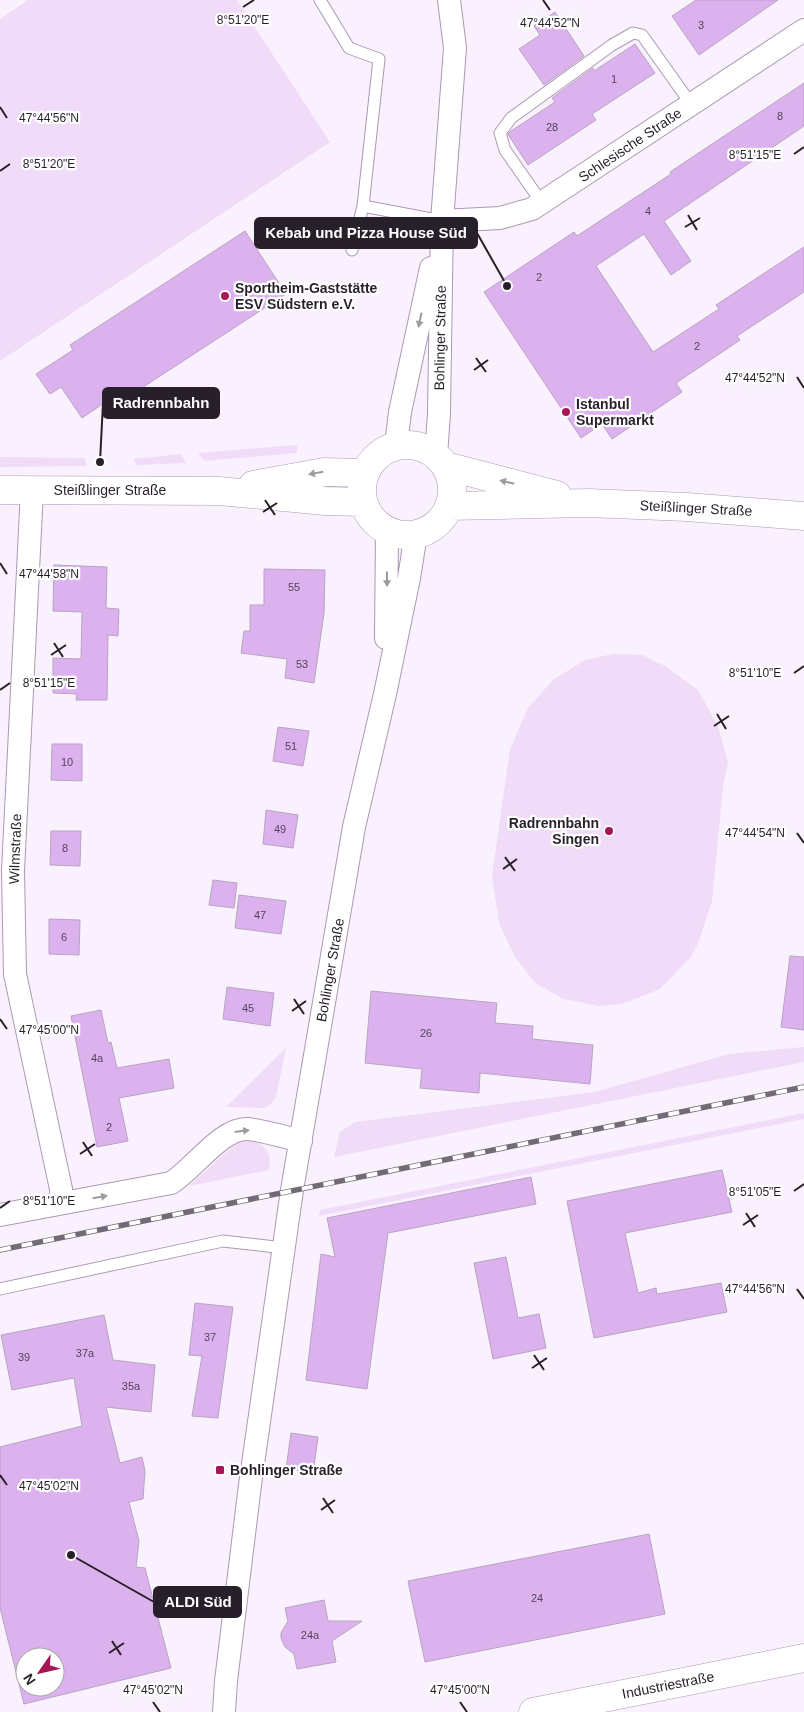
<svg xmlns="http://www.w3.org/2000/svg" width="804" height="1712" font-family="Arial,sans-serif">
<rect width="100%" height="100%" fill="#faf1fe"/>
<!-- green -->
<path fill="#f0dbf9" d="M 28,0 L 237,0 L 330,142 L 0,361 L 0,19 Z
M 297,445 L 297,453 L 204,461 L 198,453 Z
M 181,454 L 186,463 L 136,465 L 134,459 Z
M 0,457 L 85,458 L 86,466 L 0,467 Z
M 613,654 L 642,655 L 665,666 L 698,690 L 718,726 L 728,762 L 723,787 L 712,901 L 699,941 L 691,957 L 660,989 L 622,1004 L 599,1006 L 564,999 L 535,983 L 515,957 L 499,923 L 492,876 L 510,749 L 528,708 L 553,680 L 585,660 Z
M 804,1047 L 804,1062 L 334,1157 L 340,1132 L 355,1122 L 595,1092 L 729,1054 Z
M 286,1048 L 276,1097 L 271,1104 L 264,1108 L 226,1107 Z
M 804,1113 L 804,1119 L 319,1216 L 320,1210 Z
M 241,1141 C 261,1141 273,1148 269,1170 L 189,1186 L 231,1148 Z"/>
<!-- building -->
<path fill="#dcb2ee" stroke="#b8a3c2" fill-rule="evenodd" d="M 696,0 L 778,0 L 699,55 L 672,16 Z
M 555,12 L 584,56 L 544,85 L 519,49 L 540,35 L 534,26 Z
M 635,44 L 655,73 L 592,114 L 596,120 L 528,165 L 509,136 L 508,134 L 511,131 L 555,102 L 552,98 L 593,68 L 594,71 Z
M 804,83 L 804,126 L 664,221 L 691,261 L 671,275 L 644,234 L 596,266 L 653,352 L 719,309 L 716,305 L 804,247 L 804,292 L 737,336 L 740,340 L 676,383 L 682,392 L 612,439 L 602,424 L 581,438 L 484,292 L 574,232 L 577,236 L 671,174 L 670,172 Z
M 245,231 L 286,294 L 111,408 L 107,401 L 82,418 L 61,387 L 50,394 L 36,374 L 73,350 L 70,345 Z
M 54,565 L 107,567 L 106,608 L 119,609 L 118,636 L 108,635 L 107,700 L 76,700 L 77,694 L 53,693 L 53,658 L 81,659 L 82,612 L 53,611 Z
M 264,569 L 325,570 L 324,613 L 314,683 L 285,678 L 287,659 L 241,653 L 244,631 L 250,631 L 250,605 L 264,605 Z
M 278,727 L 309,731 L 303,766 L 273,761 Z
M 52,744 L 82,744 L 82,781 L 51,780 Z
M 266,810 L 298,815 L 293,848 L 263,844 Z
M 51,831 L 81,831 L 80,866 L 50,865 Z
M 213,880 L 237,883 L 234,908 L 209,905 Z
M 239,895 L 286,901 L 281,934 L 235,928 Z
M 49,919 L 80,920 L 79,955 L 49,954 Z
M 790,956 L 804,957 L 804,1030 L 781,1027 Z
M 227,987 L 274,993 L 270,1026 L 223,1019 Z
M 371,991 L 497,1003 L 495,1023 L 533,1026 L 532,1039 L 593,1045 L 590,1084 L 480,1073 L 479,1093 L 420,1088 L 422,1069 L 365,1063 Z
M 101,1010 L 108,1043 L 111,1042 L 117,1068 L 169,1059 L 174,1088 L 119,1098 L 128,1141 L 97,1147 L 71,1016 Z
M 722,1170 L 732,1212 L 625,1233 L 638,1293 L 656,1288 L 657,1294 L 721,1283 L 727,1312 L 594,1338 L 567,1201 Z
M 531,1177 L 536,1204 L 388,1233 L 367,1389 L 306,1380 L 321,1254 L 335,1257 L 327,1218 Z
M 506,1257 L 518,1318 L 539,1314 L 546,1348 L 493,1359 L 474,1263 Z
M 195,1303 L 233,1307 L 218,1418 L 192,1416 L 202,1356 L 189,1355 Z
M 104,1315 L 113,1360 L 155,1365 L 151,1412 L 106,1407 L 120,1463 L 142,1457 L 145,1471 L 143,1499 L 129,1502 L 139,1541 L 136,1567 L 145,1568 L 171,1668 L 24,1704 L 0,1608 L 0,1447 L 82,1426 L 74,1378 L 12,1390 L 1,1335 ZM 25,1657 L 55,1657 L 55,1687 L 25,1687 Z
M 291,1433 L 318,1437 L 313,1473 L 286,1469 Z
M 649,1534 L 665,1614 L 425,1662 L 408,1581 Z
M 324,1600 L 328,1621 L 362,1621 L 332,1641 L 336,1662 L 297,1669 L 294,1654 L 285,1647 L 281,1638 L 281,1633 L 288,1621 L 285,1608 Z"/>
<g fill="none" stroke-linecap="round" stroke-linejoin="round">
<!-- lane casing -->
<g stroke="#ad98b6" stroke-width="13">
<path id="lane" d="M 320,0 L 349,48 L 379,59 L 363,206 L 352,250
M 542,203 L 505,150 L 500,133 L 511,118 L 612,45 L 633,33 L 642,35 L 691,104
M 363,206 L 442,221
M 0,1289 L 223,1241 L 284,1248"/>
</g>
<!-- street casing -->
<g stroke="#ad98b6" stroke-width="24">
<path id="street" d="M 442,221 L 500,218 L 532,209 L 804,30
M 396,445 L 400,412 L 431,268
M 436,455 L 439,414 L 442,221 L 455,48 L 449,0
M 32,490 L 13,871 L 15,974 L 61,1189 L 62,1203
M 386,638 L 387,531
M 0,1215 L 171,1183 C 194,1169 222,1127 248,1129 C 266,1131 284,1137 301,1141
M 224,1712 L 226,1681 L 250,1485 L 292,1190 L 354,827 L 385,694 L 409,578 L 416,534"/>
</g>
<!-- secondary casing -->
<g stroke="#ad98b6" stroke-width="29">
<path id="secondary" d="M362 490a45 45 0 1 1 90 0a45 45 0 1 1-90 0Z
M 446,466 L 557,495
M 253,485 L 324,472 L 364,473
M 0,490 L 219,491 L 325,501 L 363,502
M 449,506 L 588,503 L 687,507 L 804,516
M 533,1712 L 804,1658"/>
</g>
<!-- lane -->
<use href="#lane" stroke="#fff" stroke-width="11"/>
<!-- street -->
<use href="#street" stroke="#fff" stroke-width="22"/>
<!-- secondary -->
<use href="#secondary" stroke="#fff" stroke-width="28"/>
<!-- rail casing -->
<g stroke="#726a76" stroke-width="5.5">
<path id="rail" d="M 0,1250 L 804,1087"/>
</g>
<!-- rail -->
<use href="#rail" stroke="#fff" stroke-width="4" stroke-dasharray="11" stroke-linecap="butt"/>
</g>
<!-- one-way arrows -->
<defs><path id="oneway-solid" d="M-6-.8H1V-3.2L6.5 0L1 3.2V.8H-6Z" transform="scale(1.25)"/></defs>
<g fill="#9e9a9f">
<use href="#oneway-solid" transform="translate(420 320) rotate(102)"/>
<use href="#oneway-solid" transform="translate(316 473) rotate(170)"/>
<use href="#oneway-solid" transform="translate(507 482) rotate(-167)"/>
<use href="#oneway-solid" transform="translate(387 579) rotate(90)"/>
<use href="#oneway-solid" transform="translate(242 1131) rotate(-7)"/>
<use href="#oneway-solid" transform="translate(100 1197) rotate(-10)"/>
</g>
<!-- ticks -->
<path fill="none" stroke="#271f2a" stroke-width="2" d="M 543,0 L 550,10M 243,7 L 254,0M 0,107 L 7,118M 794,154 L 804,147M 0,171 L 10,164M 688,215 L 697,230M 685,227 L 700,218M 476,358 L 486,372M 474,370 L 488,360M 797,377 L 804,388M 265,500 L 275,515M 263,512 L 277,503M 0,563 L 7,574M 54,643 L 63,657M 51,655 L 66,645M 794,673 L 804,666M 0,690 L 10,683M 717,714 L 726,729M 714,726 L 729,716M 797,833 L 804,843M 505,857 L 515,871M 503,869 L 517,859M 294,999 L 304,1014M 292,1011 L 306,1001M 0,1019 L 7,1029M 83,1142 L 92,1156M 80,1154 L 95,1144M 794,1191 L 804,1184M 0,1208 L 10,1201M 746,1213 L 755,1227M 743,1225 L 758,1215M 797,1289 L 804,1299M 534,1355 L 544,1370M 532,1368 L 547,1358M 0,1475 L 7,1485M 323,1498 L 333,1513M 321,1510 L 335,1500M 112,1641 L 121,1655M 109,1653 L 124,1643M 153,1702 L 160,1712M 460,1702 L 467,1712"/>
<!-- markers -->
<g fill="#a61656" stroke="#fff" stroke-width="2">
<circle cx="225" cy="296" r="5"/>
<circle cx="566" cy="412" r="5"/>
<circle cx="609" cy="831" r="5"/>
<rect x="215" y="1465" width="10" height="10" rx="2.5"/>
</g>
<g text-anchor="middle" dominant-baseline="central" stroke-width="4.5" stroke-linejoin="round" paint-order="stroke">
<!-- number labels -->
<g font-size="11" fill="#54445b">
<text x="701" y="25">3</text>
<text x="614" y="79">1</text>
<text x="780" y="116">8</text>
<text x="552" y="127">28</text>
<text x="648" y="211">4</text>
<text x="539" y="277">2</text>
<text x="697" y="346">2</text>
<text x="294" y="587">55</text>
<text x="302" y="664">53</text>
<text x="291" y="746">51</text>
<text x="67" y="762">10</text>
<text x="280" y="829">49</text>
<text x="65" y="848">8</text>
<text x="260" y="915">47</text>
<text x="64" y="937">6</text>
<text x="248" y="1008">45</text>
<text x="426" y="1033">26</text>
<text x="97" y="1058">4a</text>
<text x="109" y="1127">2</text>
<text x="210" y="1337">37</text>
<text x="85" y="1353">37a</text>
<text x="24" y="1357">39</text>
<text x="131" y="1386">35a</text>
<text x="537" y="1598">24</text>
<text x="310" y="1635">24a</text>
</g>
<!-- street labels -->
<g font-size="14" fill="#271f2a" stroke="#fff">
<text transform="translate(630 145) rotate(-34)">Schlesische Straße</text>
<text transform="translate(440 338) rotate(-89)">Bohlinger Straße</text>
<text x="110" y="490">Steißlinger Straße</text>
<text transform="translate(696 508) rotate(3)">Steißlinger Straße</text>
<text transform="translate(15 849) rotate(-88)">Wilmstraße</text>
<text transform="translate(330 970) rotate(-80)">Bohlinger Straße</text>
<text transform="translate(668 1685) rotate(-11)">Industriestraße</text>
</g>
<!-- poi labels -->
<g font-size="14" font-weight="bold" fill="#271f2a" stroke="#fff" text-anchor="start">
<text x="235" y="288">Sportheim-Gaststätte<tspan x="235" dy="16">ESV Südstern e.V.</tspan></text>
<text x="576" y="404">Istanbul<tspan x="576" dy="16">Supermarkt</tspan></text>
<text x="599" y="823" text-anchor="end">Radrennbahn<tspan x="599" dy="16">Singen</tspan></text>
<text x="230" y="1470">Bohlinger Straße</text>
</g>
</g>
<g font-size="12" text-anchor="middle" fill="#271f2a" stroke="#fff" stroke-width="4.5" stroke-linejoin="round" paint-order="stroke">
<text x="243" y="24">8°51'20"E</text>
<text x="550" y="27">47°44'52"N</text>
<text x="49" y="122">47°44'56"N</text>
<text x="755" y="159">8°51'15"E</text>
<text x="49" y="168">8°51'20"E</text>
<text x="755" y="382">47°44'52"N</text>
<text x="49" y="578">47°44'58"N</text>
<text x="755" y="677">8°51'10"E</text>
<text x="49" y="687">8°51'15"E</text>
<text x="755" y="837">47°44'54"N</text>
<text x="49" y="1034">47°45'00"N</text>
<text x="755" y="1196">8°51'05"E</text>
<text x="49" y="1205">8°51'10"E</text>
<text x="755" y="1293">47°44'56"N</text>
<text x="49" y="1490">47°45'02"N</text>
<text x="153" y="1694">47°45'02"N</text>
<text x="460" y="1694">47°45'00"N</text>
</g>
<!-- callouts -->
<path fill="none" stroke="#271f2a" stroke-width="2" d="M507 286L477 233M100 462L103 403M71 1555L154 1602"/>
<g fill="#271f2a" stroke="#fff" stroke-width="2">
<circle cx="507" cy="286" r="5"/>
<circle cx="100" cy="462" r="5"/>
<circle cx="71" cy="1555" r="5"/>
</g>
<g fill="#271f2a" stroke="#271f2a" stroke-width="2">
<rect x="255" y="218" width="222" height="30" rx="5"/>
<rect x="103" y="388" width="116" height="30" rx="5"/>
<rect x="154" y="1587" width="87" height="30" rx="5"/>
</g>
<g font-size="15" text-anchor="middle" font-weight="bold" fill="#fff">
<text x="366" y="238">Kebab und Pizza House Süd</text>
<text x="161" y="408">Radrennbahn</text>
<text x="198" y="1607">ALDI Süd</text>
</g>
<!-- north arrow -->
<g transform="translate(40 1672) rotate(236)"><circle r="24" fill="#ffffff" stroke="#a9a5aa"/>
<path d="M0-4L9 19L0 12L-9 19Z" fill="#a61656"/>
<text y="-8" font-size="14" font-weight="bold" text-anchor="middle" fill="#271f2a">N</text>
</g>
</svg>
